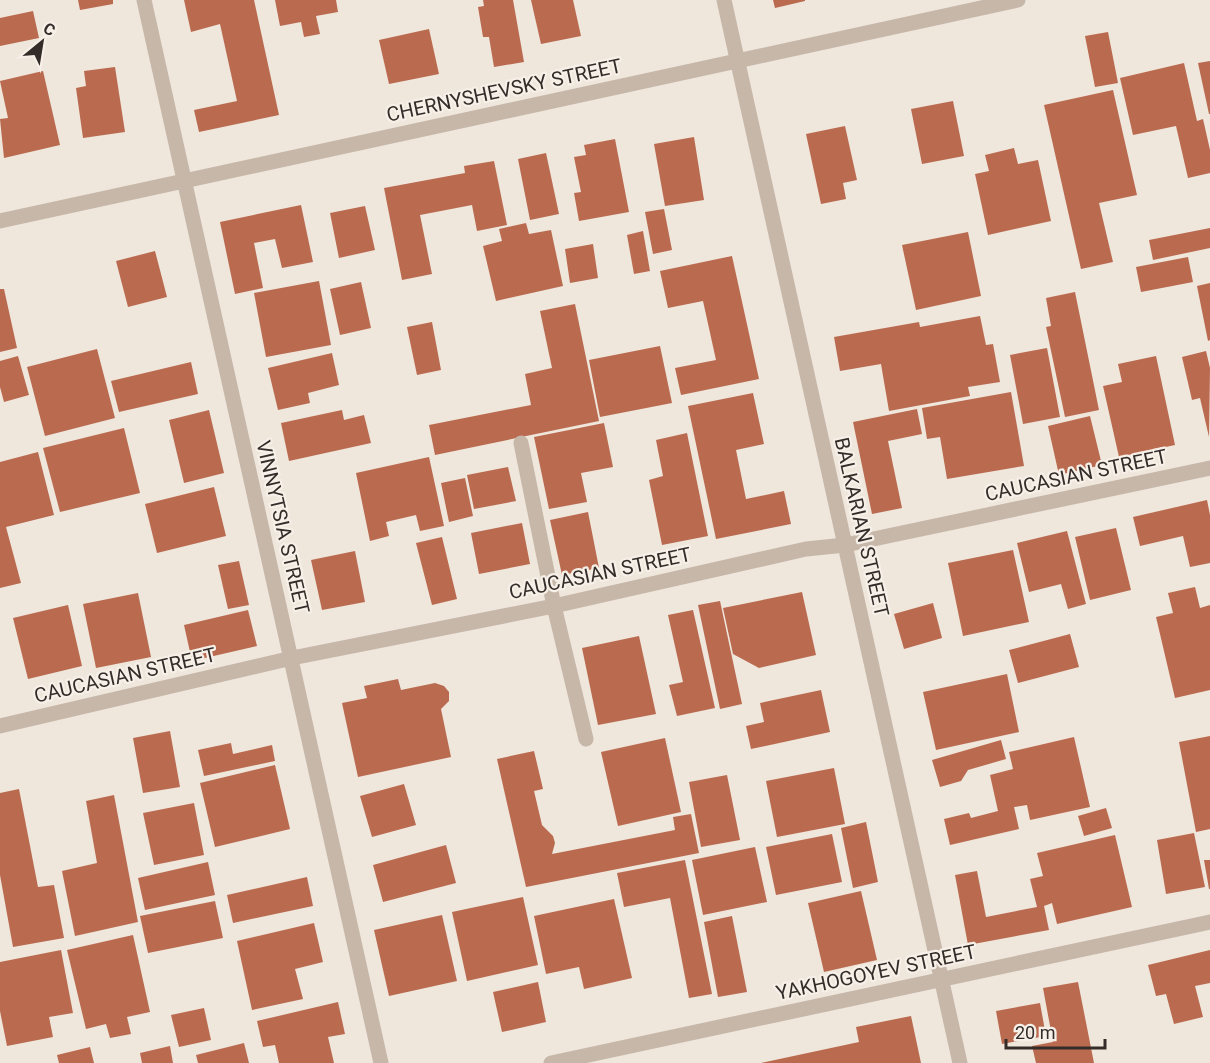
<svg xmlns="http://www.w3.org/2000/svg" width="1210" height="1063" font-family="Roboto,sans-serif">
<rect width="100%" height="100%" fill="#efe6dc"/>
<!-- building -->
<path fill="#ba6a4f" d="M 78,0 L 113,0 L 113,4 L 80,10 Z
M 184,0 L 254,0 L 279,115 L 199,132 L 194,110 L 237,101 L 220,24 L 191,32 Z
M 275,0 L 336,0 L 338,12 L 316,16 L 320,34 L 304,37 L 301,22 L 280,26 Z
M 483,0 L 513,0 L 524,62 L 494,67 L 489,37 L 483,37 L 478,7 L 484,6 Z
M 531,0 L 573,0 L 581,36 L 541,44 Z
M 773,0 L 805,0 L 805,1 L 775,8 Z
M 33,11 L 39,38 L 0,46 L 0,18 Z
M 429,29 L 439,74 L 389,84 L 379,40 Z
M 1108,32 L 1118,83 L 1095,87 L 1085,36 Z
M 1210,61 L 1210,114 L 1209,114 L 1198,63 Z
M 1184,63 L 1197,121 L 1203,119 L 1210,150 L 1210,173 L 1188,178 L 1176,126 L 1133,135 L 1120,78 Z
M 115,67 L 125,132 L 83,138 L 76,88 L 86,86 L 84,71 Z
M 43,71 L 60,145 L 4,158 L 0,119 L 8,118 L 0,81 Z
M 1113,90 L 1137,195 L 1099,203 L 1113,262 L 1081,269 L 1044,105 Z
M 953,101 L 964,156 L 922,164 L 911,109 Z
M 845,126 L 857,180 L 843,183 L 846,199 L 821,204 L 806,134 Z
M 694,137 L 704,200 L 665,206 L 654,144 Z
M 615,139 L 629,212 L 579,221 L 574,193 L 581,192 L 574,157 L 586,155 L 584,145 Z
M 1014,148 L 1018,164 L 1038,160 L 1051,221 L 988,235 L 975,174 L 989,171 L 985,155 Z
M 546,153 L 559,214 L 530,220 L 518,159 Z
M 494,161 L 507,225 L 477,231 L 472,205 L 420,215 L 432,274 L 402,280 L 384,188 L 465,173 L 464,166 Z
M 301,205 L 313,262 L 282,268 L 275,239 L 254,243 L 263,288 L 235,294 L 220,222 Z
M 365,206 L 375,250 L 339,258 L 330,213 Z
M 664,209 L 672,250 L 653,254 L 645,212 Z
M 526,223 L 529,234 L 551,230 L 563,286 L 496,301 L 483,246 L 502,241 L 499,229 Z
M 1210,228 L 1210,248 L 1153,260 L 1149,240 Z
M 643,231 L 650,271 L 634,274 L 627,235 Z
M 968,232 L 981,296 L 916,310 L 902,245 Z
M 593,244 L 598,278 L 570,283 L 565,249 Z
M 155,251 L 167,297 L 128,307 L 116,261 Z
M 732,256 L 759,379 L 681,395 L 675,368 L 716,360 L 703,301 L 668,308 L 660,271 Z
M 1188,257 L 1193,282 L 1141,292 L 1136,267 Z
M 319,281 L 331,345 L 266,357 L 254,293 Z
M 361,282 L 371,328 L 340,335 L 330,289 Z
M 1210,283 L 1210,340 L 1208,341 L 1197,286 Z
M 0,289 L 4,289 L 17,348 L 0,352 Z
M 1075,292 L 1099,410 L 1065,417 L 1046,327 L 1051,326 L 1046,298 Z
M 575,304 L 599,421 L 435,455 L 429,425 L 531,405 L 525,374 L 552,368 L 540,311 Z
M 980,316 L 986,345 L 993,344 L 1000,382 L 968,387 L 970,396 L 889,411 L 881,364 L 840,371 L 834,337 L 919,322 L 920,327 Z
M 432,322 L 441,370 L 417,375 L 407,327 Z
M 660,346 L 672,403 L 600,417 L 589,360 Z
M 1047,348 L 1060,417 L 1023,424 L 1010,355 Z
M 97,349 L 115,418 L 45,436 L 27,367 Z
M 1206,351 L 1210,368 L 1209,437 L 1200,398 L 1192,400 L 1182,357 Z
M 332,353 L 339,385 L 308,393 L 310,403 L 278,410 L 268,368 Z
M 18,356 L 29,395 L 4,402 L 0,387 L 0,361 Z
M 1156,356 L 1175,445 L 1119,457 L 1103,386 L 1122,382 L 1118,364 Z
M 191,362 L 198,394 L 119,412 L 111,381 Z
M 1011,392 L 1024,466 L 947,479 L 940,437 L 927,439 L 922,408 Z
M 753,393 L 764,444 L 736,450 L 746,499 L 784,491 L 791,524 L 716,539 L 688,406 Z
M 917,409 L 922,434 L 888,441 L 902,508 L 872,514 L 853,422 Z
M 209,410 L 224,473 L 184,483 L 169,420 Z
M 342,410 L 344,420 L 364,415 L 371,443 L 289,461 L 281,423 Z
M 1090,416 L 1102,465 L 1059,475 L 1048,426 Z
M 604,423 L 613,467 L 581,473 L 587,502 L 549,509 L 534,437 Z
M 124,428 L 140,493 L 60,512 L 43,448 Z
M 687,433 L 708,536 L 662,545 L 649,480 L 663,476 L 656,440 Z
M 38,452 L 54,515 L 6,527 L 21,583 L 0,588 L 0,462 Z
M 429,457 L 444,526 L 420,531 L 416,515 L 386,522 L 389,536 L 370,541 L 356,473 Z
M 508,467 L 516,501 L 474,509 L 467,475 Z
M 465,478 L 473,516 L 449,522 L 441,483 Z
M 214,487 L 226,536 L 157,553 L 145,504 Z
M 1207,500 L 1210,515 L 1210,563 L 1190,567 L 1183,536 L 1140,546 L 1133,517 Z
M 588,512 L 599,568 L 562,575 L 550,520 Z
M 522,523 L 530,564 L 479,574 L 471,533 Z
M 1116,528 L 1131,590 L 1090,600 L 1075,537 Z
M 1067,531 L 1086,604 L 1068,609 L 1061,584 L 1029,592 L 1017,543 Z
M 442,537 L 457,599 L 432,605 L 416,543 Z
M 1013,550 L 1029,622 L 963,636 L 948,563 Z
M 355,551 L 365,602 L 322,610 L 311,560 Z
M 239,561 L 249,605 L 228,609 L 218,565 Z
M 1195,587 L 1200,608 L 1210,605 L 1210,690 L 1175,698 L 1156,617 L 1173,613 L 1168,593 Z
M 802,592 L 816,655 L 759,668 L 733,654 L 723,608 Z
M 138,593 L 151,657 L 96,668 L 83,604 Z
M 720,601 L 742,704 L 720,709 L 698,605 Z
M 933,603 L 942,638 L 904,649 L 894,614 Z
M 68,605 L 82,666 L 28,679 L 13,618 Z
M 248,610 L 257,646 L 192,661 L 184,625 Z
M 693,610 L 715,708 L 677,716 L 669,685 L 683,682 L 668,615 Z
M 1070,634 L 1079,667 L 1018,683 L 1009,650 Z
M 639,636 L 656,714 L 598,725 L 582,648 Z
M 1007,674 L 1019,732 L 936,750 L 923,692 Z
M 398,679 L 401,690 L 435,683 L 444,686 L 449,692 L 449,701 L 441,709 L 451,757 L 358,777 L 342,703 L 367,698 L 364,686 Z
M 821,690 L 830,732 L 751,749 L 746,726 L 764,722 L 760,703 Z
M 170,731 L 180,787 L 143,793 L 133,738 Z
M 1210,736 L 1210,829 L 1196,832 L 1179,742 Z
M 1074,737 L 1090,807 L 1030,820 L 1027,805 L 1014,807 L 1019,829 L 950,845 L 944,819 L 969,813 L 971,818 L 998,811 L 990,775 L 1013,769 L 1009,752 Z
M 665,738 L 681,812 L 618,826 L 601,752 Z
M 1001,740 L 1006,759 L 968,770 L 961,781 L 940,787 L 932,760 Z
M 231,743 L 233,754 L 272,745 L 275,761 L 204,776 L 198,750 Z
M 534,751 L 543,789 L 534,791 L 542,825 L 553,836 L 555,843 L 552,854 L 675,830 L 673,817 L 691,814 L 699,853 L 526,887 L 497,759 Z
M 275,765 L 290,829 L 215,847 L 200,783 Z
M 834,768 L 845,824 L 777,837 L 766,781 Z
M 727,775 L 740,840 L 701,847 L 689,782 Z
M 404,784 L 416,825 L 372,837 L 360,796 Z
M 19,789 L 38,887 L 54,885 L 64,938 L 13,947 L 0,875 L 0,793 Z
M 114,795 L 138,922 L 75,936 L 62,871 L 97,863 L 86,801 Z
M 194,803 L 204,855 L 154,865 L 143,813 Z
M 1106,808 L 1112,828 L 1084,836 L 1078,816 Z
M 866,822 L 878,882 L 853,888 L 841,828 Z
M 1194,833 L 1205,887 L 1166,894 L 1157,840 Z
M 832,834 L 842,882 L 776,895 L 766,847 Z
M 1115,835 L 1132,907 L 1057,924 L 1052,903 L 1044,906 L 1049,930 L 968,945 L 955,875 L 977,871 L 986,917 L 1037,907 L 1030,879 L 1043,876 L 1037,853 Z
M 446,845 L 456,883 L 383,902 L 373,865 Z
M 755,847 L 767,902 L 703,915 L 692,860 Z
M 685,860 L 712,994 L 689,998 L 670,898 L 624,907 L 617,873 Z
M 1204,860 L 1210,860 L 1210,889 L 1209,889 Z
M 208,862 L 215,895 L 145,910 L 138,878 Z
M 307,877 L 313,906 L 233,923 L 227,895 Z
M 861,891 L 877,960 L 824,972 L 808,903 Z
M 523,897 L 538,965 L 467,981 L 452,912 Z
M 614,899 L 632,978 L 584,989 L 579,967 L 546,974 L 534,916 Z
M 215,901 L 223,938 L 148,953 L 140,916 Z
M 442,915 L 457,981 L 389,996 L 374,930 Z
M 732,916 L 747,992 L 718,997 L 704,922 Z
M 314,923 L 323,962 L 295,969 L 303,999 L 252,1010 L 237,941 Z
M 133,935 L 150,1012 L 127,1017 L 131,1034 L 110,1038 L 106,1024 L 86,1029 L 67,950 Z
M 61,950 L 73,1013 L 49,1017 L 53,1037 L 7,1046 L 0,1011 L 0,962 Z
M 1210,950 L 1210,983 L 1195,986 L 1203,1017 L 1174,1024 L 1166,994 L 1156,996 L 1148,965 Z
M 538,982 L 546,1022 L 502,1032 L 493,992 Z
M 1078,982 L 1094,1063 L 1036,1063 L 1032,1046 L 1053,1042 L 1043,988 Z
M 338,1002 L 345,1034 L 328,1037 L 334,1063 L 279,1063 L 275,1045 L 263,1047 L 257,1021 Z
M 1040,1003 L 1046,1036 L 1002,1044 L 996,1011 Z
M 204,1008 L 211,1040 L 179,1047 L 171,1015 Z
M 911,1016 L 921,1063 L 761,1063 L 859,1042 L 856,1027 Z
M 244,1043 L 249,1063 L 198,1063 L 196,1055 Z
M 170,1046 L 173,1063 L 142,1063 L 140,1053 Z
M 90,1047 L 94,1063 L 59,1063 L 57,1055 Z"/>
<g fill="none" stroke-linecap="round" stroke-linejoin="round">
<!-- service -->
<path stroke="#c6b7a9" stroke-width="15" d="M 521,443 L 554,606 L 586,739"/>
<!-- minor -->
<path stroke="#c6b7a9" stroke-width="15" d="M 144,0 L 381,1063
M 724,0 L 960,1063
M 0,726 L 292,658 L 554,606 L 806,549 L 845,545 L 1210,468
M 551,1063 L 1210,922"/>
<!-- tertiary -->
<path stroke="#c6b7a9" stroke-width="15" d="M 0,221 L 1018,0"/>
</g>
<g text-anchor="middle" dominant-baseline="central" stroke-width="4.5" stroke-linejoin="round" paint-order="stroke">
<!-- street labels -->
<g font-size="20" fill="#342c28" stroke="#f7f0e8">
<text transform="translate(504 90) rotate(-12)">CHERNYSHEVSKY STREET</text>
<text transform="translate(1076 475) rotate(-12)">CAUCASIAN STREET</text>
<text transform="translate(283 527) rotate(77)">VINNYTSIA STREET</text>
<text transform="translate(862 527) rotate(77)">BALKARIAN STREET</text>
<text transform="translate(600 573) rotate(-12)">CAUCASIAN STREET</text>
<text transform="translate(125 675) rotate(-13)">CAUCASIAN STREET</text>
<text transform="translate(876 972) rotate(-12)">YAKHOGOYEV STREET</text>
</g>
</g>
<!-- north arrow -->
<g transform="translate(42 42) rotate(30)" stroke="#f7f0e8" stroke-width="4.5" paint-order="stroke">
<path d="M0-4.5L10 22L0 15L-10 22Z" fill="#342c28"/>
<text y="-9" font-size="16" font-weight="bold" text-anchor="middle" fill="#342c28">С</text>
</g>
<!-- scale -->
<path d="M1006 1039v9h99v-9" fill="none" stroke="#342c28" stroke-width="3"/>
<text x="1015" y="1039" font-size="18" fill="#342c28" stroke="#f7f0e8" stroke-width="4.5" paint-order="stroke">20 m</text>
</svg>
